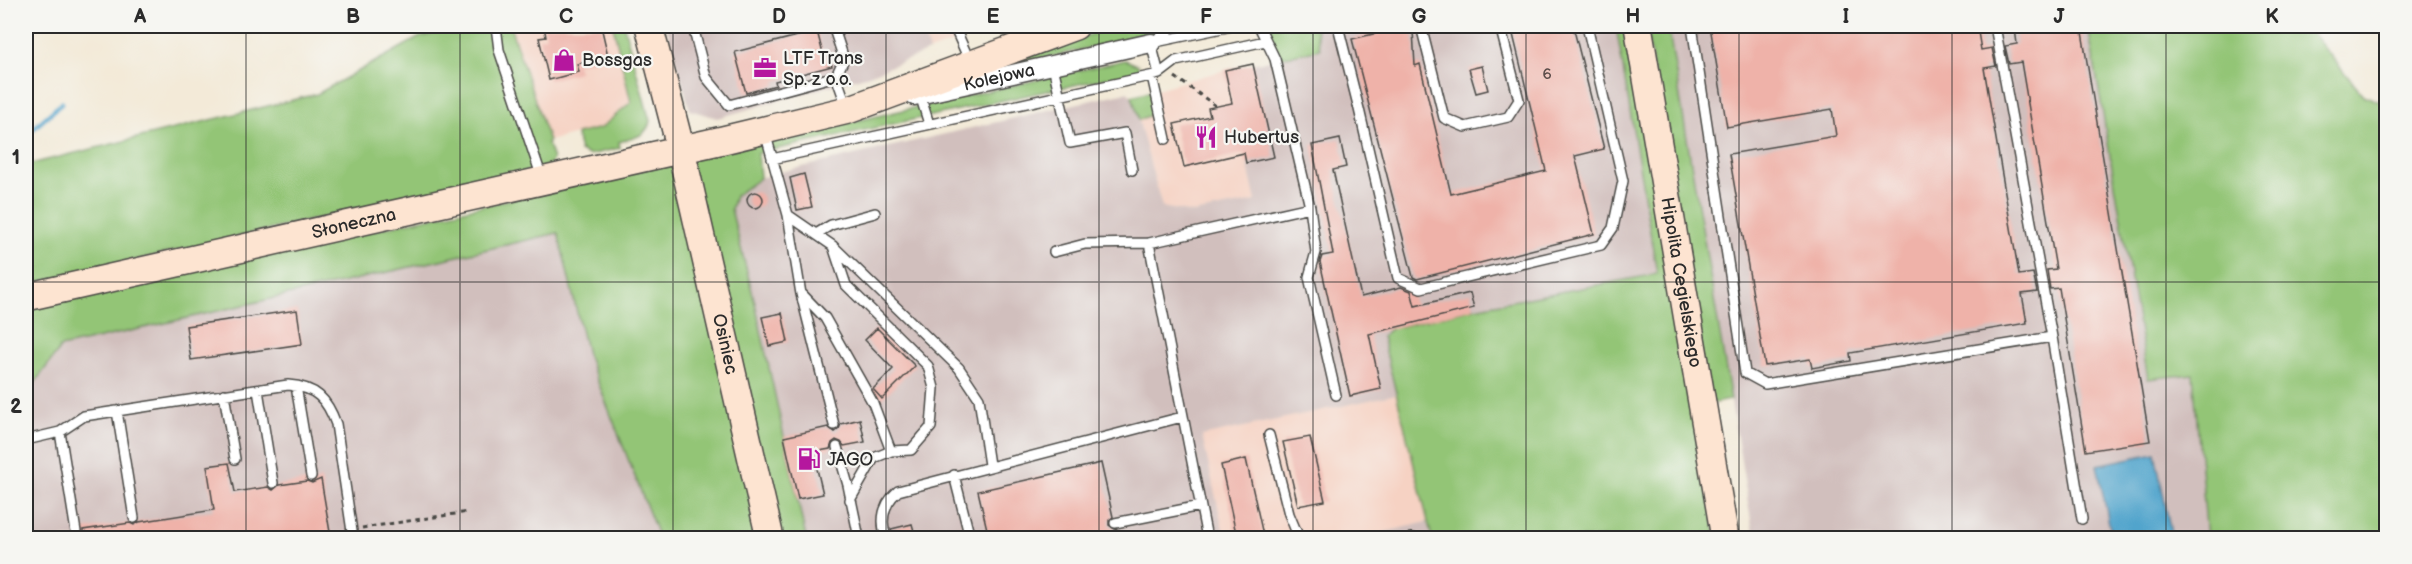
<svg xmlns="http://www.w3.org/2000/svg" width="2412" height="564" font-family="'Balsamiq Sans',sans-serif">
<rect width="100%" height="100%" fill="#f6f6f2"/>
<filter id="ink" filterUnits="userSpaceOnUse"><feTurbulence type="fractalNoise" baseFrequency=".0167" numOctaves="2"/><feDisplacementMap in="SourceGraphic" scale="12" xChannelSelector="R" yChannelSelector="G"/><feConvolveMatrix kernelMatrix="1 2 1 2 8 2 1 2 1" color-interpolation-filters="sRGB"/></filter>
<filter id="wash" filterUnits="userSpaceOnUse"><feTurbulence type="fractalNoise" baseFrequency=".008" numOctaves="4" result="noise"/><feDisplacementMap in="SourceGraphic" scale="24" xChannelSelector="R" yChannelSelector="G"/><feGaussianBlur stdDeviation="1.35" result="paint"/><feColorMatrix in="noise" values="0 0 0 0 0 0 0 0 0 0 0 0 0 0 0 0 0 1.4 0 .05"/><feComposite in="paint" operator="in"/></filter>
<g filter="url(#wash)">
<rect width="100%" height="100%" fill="#f3ead8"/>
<!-- built -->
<path fill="#f6d2c3" d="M 510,26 L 613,26 L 631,103 L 601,128 L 549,141 Z
M 921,26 L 1001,26 L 929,51 Z
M 1225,70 L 1256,201 L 1193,213 L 1162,207 L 1132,96 Z
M 1397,394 L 1427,522 L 1359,538 L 1225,538 L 1201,436 Z"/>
<!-- industrial -->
<path fill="#d1bfbd" d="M 666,26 L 921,26 L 929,51 L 869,75 L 717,118 L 690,110 Z
M 1315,26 L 1616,26 L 1657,274 L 1474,308 L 1397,394 L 1202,436 L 1225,538 L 806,538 L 755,303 L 731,209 L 735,196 L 760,178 L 776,173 L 1127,92 L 1132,96 L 1162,207 L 1193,213 L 1256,201 L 1225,70 L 1320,49 Z
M 1668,26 L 2088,26 L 2148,379 L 2193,374 L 2207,538 L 1754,538 Z
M 558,232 L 587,354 L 659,538 L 26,538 L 26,395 L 61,347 Z
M 1427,522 L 1431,538 L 1359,538 Z"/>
<!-- green -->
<path fill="#93c576" stroke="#5f7850" stroke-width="1.5" d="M 470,26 L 510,26 L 549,141 L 547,142 L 553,159 L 549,166 L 26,285 L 26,165 L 317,94 L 420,37 Z
M 613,26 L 624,26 L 650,121 C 647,137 632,138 619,142 L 620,148 L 589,155 L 580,151 L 576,134 L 601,128 L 631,102 Z
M 1117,26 L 1186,26 L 991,70 L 994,65 Z
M 1260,26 L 1315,26 L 1320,49 L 1275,59 Z
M 1616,26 L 1629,26 L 1716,538 L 1432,538 L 1382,336 L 1391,329 L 1474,308 L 1657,274 Z
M 1646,26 L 1668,26 L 1731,400 L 1709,404 Z
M 2088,26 L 2306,26 L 2363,95 L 2386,104 L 2386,538 L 2207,538 L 2193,374 L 2148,379 Z
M 1125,60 L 1138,65 L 1140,71 L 758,153 L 760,178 L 735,196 L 731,209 L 755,303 L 806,538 L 659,538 L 587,354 L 558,233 L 61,347 L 26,395 L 26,309 Z
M 1150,91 L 1155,113 L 1139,120 L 1132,96 Z"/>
<!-- water -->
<path fill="#51a4cc" stroke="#3e687c" stroke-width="1.5" d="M 2155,453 L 2172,538 L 2112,538 L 2097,465 Z"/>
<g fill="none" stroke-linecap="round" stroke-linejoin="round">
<!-- stream -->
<path stroke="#51a4cc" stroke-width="5" d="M 26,135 L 62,103"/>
</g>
<g id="blocks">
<!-- building -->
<path fill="#efb2a9" d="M 544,26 L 601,26 L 608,56 L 577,64 L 579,72 L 549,80 L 539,38 L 546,37 Z
M 1511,26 L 1573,26 L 1604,149 L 1575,156 L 1594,234 L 1417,279 L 1413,277 L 1352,39 L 1386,31 L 1413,30 L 1415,66 L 1420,64 L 1451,194 L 1546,171 Z
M 1710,26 L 1977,26 L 1981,50 L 1992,48 L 1996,66 L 1984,68 L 2019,275 L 2033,273 L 2037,292 L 2022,294 L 2027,323 L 1850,353 L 1851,361 L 1812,368 L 1810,359 L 1765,366 L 1729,154 L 1836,136 L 1832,109 L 1727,127 Z
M 2035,26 L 2081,26 L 2150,441 L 2086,451 L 2059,288 L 2050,289 L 2047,270 L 2056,269 L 2021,62 L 2009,64 L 2005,46 L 2017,44 L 2015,29 Z
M 817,31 L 823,54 L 828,53 L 832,66 L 775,81 L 776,85 L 746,93 L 735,52 Z
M 1253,64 L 1274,157 L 1246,163 L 1244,153 L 1184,167 L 1174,124 L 1210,116 L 1208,108 L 1232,103 L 1225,70 Z
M 1482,66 L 1488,90 L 1476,93 L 1469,69 Z
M 1340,139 L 1346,167 L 1333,170 L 1361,297 L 1401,287 L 1411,291 L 1415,306 L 1470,293 L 1474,308 L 1369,334 L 1381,389 L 1350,396 L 1320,262 L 1322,256 L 1333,254 L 1312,145 Z
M 804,174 L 812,207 L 797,210 L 790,178 Z
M747 200a8 8 0 1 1 16 0a8 8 0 1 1-16 0Z
M 297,310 L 302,344 L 191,360 L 186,326 Z
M 782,313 L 788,342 L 769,346 L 762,317 Z
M 877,328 L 915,366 L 882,399 L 873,389 L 893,369 L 865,340 Z
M 860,419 L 865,442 L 844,446 L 841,442 L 836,440 L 832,443 L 830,449 L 813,452 L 823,494 L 798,499 L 784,437 L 828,427 L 835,432 L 839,429 L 841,424 Z
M 1310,437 L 1325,501 L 1298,506 L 1283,442 Z
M 1246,459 L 1263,535 L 1237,538 L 1221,465 Z
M 229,463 L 235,492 L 268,487 L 273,490 L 279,485 L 307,481 L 312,483 L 321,479 L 331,538 L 84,538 L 83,530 L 130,523 L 134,525 L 139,522 L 214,510 L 207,466 Z
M 1101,463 L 1113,517 L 1109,520 L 1109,525 L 1116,530 L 1118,538 L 989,538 L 978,491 Z
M 912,524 L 916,538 L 893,538 L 891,529 Z"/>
</g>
</g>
<g filter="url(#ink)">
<use href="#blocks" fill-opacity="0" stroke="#494845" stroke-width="1.5"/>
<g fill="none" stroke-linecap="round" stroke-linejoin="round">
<!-- lane casing -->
<g stroke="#494845" stroke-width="12">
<path id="lane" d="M 496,26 L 499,50 L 542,178
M 698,26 L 693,27 L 706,77 L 729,105 L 836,76 L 844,59 L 833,26
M 954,26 L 970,62
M 1175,26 L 1151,43 L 1232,26
M 1259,26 L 1275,59 L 1310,207 L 1316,252 L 1309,277 L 1336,395
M 1338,26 L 1359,109 L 1398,278 L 1421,288 L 1601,245 L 1613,228 L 1623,181 L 1587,26
M 1421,26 L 1444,118 L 1465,127 L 1508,117 L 1519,100 L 1500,26
M 1692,26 L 1745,373 L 1765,384 L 2052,337
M 1995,26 L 2052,337 L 2082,519
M 941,30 L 953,26
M 1053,66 L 1070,143 L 1125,133 L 1132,170
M 1159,74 L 1176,61 L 1265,41
M 836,76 L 847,107
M 1152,76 L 1166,139
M 920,95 L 929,124
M 765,132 L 788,215 L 801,294 L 834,425
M 772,159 L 1159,74 L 1151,43
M 788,215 L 833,246 L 959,368 L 979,398 L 989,465
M 816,234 L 831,225 L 875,213
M 1149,243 L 1207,538
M 833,246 L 846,285 L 928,366 L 934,388 L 931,427 L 911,450 L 891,451 L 874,458 L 850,500
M 1054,252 L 1085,244 L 1149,243 L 1310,207
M 803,295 L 825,318 L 873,403 L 891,451
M 296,386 L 311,476
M 258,390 L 273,483
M 224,394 L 235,459
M 117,411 L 134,518
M 60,432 L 77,538
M 1269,435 L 1289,514 L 1299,538
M 26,440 L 60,432 L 84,416 L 288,385 C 316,387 327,399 336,424 L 353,538
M 837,447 L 848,485 L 859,538
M 954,475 L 970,538
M 1115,523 L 1200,506
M 886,538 C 880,520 883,504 898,491 L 1182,417
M 1411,538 L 1413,538"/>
</g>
<!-- street casing -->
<g stroke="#494845" stroke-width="21">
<g id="street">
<path id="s1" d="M 914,96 L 1151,43"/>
</g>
</g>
<!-- secondary casing -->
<g stroke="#494845" stroke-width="30">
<g id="secondary">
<path id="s2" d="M 649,26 L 681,150 L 770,538"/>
<path id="s3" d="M 1638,26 L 1725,538"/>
<path id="s4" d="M 26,297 L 723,140 L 848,110 L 1075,26"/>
</g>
</g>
<!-- path -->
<path stroke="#494845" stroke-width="3" stroke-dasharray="4.5 4.5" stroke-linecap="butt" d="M 1175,77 L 1216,106
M 362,528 L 468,512"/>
<!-- lane -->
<use href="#lane" stroke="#fff" stroke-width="9"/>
<!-- street -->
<use href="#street" stroke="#fff" stroke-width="18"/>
<!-- secondary -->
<use href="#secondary" stroke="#fde4d1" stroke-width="27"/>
</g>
</g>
<!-- grid -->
<path fill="none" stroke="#2b2b2b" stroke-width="1.5" stroke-opacity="0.55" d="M 246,26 L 246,538M 460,26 L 460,538M 673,26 L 673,538M 886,26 L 886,538M 1099,26 L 1099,538M 1313,26 L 1313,538M 1526,26 L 1526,538M 1739,26 L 1739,538M 1952,26 L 1952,538M 2166,26 L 2166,538M 26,282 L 2386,282"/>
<!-- icons -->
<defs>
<g id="shop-bare" transform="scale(1.8)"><path d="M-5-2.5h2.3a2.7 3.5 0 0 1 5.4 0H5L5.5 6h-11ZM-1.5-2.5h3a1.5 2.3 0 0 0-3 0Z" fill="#b5179e" stroke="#f6f6f2" stroke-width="2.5" paint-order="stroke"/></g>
<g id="office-bare" transform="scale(1.8)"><path d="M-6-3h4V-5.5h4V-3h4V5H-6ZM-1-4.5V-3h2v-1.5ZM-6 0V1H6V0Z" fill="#b5179e" stroke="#f6f6f2" stroke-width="2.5" paint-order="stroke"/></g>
<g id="restaurant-bare" transform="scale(1.8)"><path d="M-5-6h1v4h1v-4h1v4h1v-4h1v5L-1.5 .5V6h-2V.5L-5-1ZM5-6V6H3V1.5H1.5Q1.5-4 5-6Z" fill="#b5179e" stroke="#f6f6f2" stroke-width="2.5" paint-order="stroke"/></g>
<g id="fuel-bare" transform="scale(1.8)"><path d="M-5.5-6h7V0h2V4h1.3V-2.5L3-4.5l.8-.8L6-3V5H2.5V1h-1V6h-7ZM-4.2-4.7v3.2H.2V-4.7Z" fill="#b5179e" stroke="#f6f6f2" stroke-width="2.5" paint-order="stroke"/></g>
</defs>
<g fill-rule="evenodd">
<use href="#shop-bare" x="564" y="60"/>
<use href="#office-bare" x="765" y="68"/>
<use href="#restaurant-bare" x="1206" y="137"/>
<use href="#fuel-bare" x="809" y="459"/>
</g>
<g text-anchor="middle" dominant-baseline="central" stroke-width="4.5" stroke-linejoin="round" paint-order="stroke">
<!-- number labels -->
<g font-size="15" fill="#5c4d4a">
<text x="1547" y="74">6</text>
</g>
<!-- poi labels -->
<g font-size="18" fill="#2b2b2b" stroke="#f6f6f2" text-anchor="start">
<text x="783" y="58">LTF Trans<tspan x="783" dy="21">Sp. z o.o.</tspan></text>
<text x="582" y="60">Bossgas</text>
<text x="1224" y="137">Hubertus</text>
<text x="827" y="459">JAGO</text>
</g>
<!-- street labels -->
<g font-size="18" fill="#2b2b2b" stroke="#f6f6f2">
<text stroke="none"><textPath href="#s1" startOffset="87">Kolejowa</textPath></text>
<text stroke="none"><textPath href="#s4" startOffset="336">Słoneczna</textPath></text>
<text stroke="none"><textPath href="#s3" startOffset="260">Hipolita Cegielskiego</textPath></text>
<text stroke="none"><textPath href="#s2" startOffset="327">Osiniec</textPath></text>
</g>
</g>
<!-- margin -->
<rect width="2412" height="564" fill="none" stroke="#f6f6f2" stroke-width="66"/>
<rect x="33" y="33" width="2346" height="498" fill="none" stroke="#2b2b2b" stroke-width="2"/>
<g font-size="20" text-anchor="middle" font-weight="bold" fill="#2b2b2b">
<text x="140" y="23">A</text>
<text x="353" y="23">B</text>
<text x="566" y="23">C</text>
<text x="779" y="23">D</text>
<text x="993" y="23">E</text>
<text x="1206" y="23">F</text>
<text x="1419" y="23">G</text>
<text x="1633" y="23">H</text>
<text x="1846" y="23">I</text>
<text x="2059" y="23">J</text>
<text x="2272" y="23">K</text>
<text x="16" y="164">1</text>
<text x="16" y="413">2</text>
</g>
</svg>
